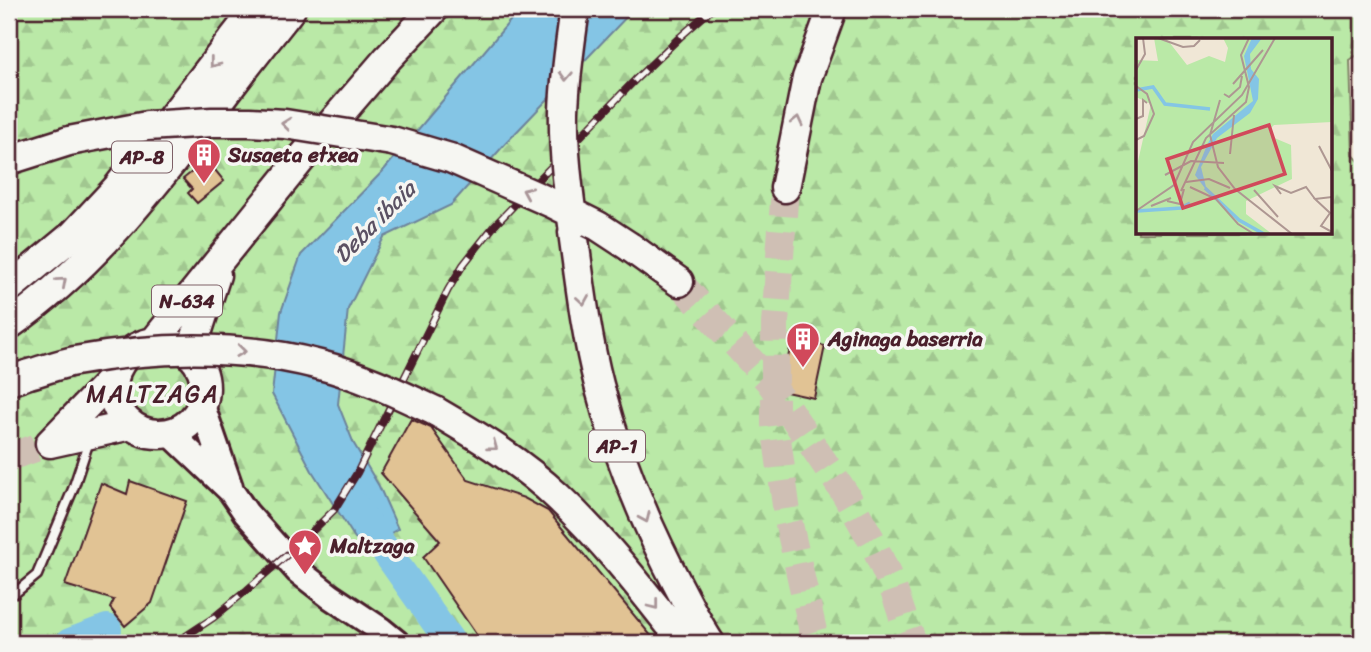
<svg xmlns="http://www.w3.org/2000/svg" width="1371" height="652" font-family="Sriracha,sans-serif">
<defs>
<pattern id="forest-firs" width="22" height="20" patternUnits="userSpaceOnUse" patternTransform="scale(1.75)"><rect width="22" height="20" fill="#bae9a7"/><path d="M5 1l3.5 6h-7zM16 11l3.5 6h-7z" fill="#a1c790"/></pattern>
</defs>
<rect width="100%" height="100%" fill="#f0e7d6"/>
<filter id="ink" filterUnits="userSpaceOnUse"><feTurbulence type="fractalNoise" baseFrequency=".0143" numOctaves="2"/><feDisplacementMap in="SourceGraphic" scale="14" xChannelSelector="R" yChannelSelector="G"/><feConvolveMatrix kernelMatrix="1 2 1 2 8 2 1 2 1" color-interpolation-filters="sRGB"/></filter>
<g filter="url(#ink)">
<!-- forest -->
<path fill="url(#forest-firs)" stroke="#828469" stroke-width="2" fill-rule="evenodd" d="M 9,9 L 1362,9 L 1362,52 L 1350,60 L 1353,155 L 1362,164 L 1362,643 L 9,643 ZM 1138,40 L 1331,40 L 1331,233 L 1138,233 Z"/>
<!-- water -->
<path fill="#84c5e5" stroke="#6d839b" stroke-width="2" d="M 520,9 L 634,9 L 505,144 L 451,205 L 384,237 L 348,309 L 338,404 L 354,444 L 379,486 L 398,529 L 362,549 L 312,471 L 272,394 L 281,312 L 301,255 L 383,171 Z"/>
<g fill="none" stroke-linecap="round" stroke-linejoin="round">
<!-- river -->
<path stroke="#84c5e5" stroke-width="30" d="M 354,506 L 451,643
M 70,643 L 107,629"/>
</g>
<!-- building -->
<path fill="#e1c394" stroke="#4a1f2b" stroke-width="2" d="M 207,160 L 224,181 L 197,203 L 188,193 L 192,189 L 183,179 Z
M 792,339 L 825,346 L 814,398 L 781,391 Z
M 411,419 L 431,428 L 468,480 L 524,498 L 548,511 L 657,643 L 482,643 L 423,557 L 440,541 L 381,473 Z
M 130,481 L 187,501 L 152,603 L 125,626 L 110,608 L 114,600 L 65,585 L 101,483 L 127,494 Z"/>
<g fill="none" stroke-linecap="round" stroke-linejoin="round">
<!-- highway-tunnel -->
<path stroke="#cfbfb4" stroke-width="28" stroke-dasharray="28 14" stroke-linecap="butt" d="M 785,188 L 775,324 L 775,424 L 788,520 L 813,631 L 817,643
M 679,282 L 769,381 L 846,495 L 871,539 L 892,585 L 912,643
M 9,457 L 50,443"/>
<!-- lane casing -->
<g stroke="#4a1f2b" stroke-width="13">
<path id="lane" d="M 9,595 L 15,593 L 37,575 L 73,489 L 89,441"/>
</g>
<!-- primary casing -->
<g stroke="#4a1f2b" stroke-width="30">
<path id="primary" d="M 202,406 L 230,487
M 170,433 L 231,491 L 246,513 L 298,571 L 330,596 L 381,630 L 397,643"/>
</g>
<!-- highway casing -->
<g stroke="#4a1f2b" stroke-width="33">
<path id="highway" d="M 9,160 L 69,141
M 785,188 L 807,78 L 832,9
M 573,232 C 580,283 586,335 599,385 C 617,455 645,523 679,587 C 689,606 698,625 710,643
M 630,247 L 679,282
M 9,288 L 73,235 L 117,188 L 256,9
M 9,325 C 92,267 152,189 213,110 C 238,76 265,42 291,9
M113 388a46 46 0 1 1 92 0a46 46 0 1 1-92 0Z
M 153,343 L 302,158 L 388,58 L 434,9
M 190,355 L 216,275
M 9,381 L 29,374
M 435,411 C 478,436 521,462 558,497 C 605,541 644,592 684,643
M 50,443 L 115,376
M 50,443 L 131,425"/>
</g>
<!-- lane -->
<use href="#lane" stroke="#f6f6f2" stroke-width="8"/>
<!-- primary -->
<use href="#primary" stroke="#f6f6f2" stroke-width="24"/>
<!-- highway -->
<use href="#highway" stroke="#f6f6f2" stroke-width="28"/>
<!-- rail casing -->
<g stroke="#4a1f2b" stroke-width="8">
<path id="rail" d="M 175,643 L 213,618 L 247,590 L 297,546 L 334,510 L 357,473 L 448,290 L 463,265 L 494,226 L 636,79 L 680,37 L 712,9"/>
</g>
<!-- rail -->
<use href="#rail" stroke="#f6f6f2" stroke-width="5" stroke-dasharray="16" stroke-linecap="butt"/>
<!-- highway-bridge casing -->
<g stroke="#4a1f2b" stroke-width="33" stroke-linecap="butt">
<path id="highway-bridge" d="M 69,141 L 147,126 L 212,122 L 250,122 L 285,124 L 392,141 L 450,158 L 554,204 L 598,226 L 630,247
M 573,225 C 568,188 563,149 564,111 C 565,77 570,43 575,9
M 29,374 C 44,370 59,364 75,361 C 156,346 240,344 320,365 C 360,375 397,393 435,411"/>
</g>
<!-- highway-bridge -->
<use href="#highway-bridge" stroke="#f6f6f2" stroke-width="28"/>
</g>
<!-- one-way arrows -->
<defs><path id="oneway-chevron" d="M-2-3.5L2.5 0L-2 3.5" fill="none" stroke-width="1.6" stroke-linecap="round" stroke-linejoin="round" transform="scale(1.75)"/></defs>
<g stroke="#a99598">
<use href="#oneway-chevron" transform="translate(214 63) rotate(128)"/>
<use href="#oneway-chevron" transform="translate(566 76) rotate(93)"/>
<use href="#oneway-chevron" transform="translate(797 121) rotate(-77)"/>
<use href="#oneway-chevron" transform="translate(286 124) rotate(-174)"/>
<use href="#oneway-chevron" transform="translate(527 192) rotate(-156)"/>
<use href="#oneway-chevron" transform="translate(62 282) rotate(-41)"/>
<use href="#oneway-chevron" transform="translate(583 300) rotate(81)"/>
<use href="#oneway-chevron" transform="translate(241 351) rotate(7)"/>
<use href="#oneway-chevron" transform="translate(493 446) rotate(36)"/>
<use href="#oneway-chevron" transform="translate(645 518) rotate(66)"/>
<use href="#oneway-chevron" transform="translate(654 605) rotate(52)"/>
</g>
</g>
<!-- icons -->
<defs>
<g id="building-pin" transform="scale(1.75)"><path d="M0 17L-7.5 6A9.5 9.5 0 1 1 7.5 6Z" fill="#d1495b" stroke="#f6f6f2"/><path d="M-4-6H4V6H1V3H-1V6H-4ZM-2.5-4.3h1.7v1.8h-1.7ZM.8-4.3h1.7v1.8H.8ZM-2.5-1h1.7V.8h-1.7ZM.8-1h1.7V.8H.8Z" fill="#fff"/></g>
<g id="sight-pin" transform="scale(1.75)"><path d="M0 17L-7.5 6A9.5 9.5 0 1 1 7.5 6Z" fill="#d1495b" stroke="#f6f6f2"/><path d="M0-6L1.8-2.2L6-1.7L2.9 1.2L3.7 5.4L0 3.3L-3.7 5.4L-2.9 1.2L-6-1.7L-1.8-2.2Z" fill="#fff"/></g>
</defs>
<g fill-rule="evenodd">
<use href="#building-pin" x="204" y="155"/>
<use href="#building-pin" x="803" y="339"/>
<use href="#sight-pin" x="305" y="546"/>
</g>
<g text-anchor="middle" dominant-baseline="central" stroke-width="7" stroke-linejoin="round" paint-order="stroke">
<!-- shield labels -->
<g fill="#f6f6f2" stroke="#7e6067" stroke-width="2">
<rect x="112" y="141.5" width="60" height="31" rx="5"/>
<rect x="152" y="285.5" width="70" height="31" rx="5"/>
<rect x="589" y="430.5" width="56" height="31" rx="5"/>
</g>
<g font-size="19" font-weight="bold" fill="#4a1f2b">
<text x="142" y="157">AP-8</text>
<text x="187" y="301">N-634</text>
<text x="617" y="446">AP-1</text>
</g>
<!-- poi labels -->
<g font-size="21" font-weight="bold" fill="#4a1f2b" stroke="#f6f6f2" text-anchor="start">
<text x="228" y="155">Susaeta etxea</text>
<text x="828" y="339">Aginaga baserria</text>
<text x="330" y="546">Maltzaga</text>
</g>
<!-- water labels -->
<g font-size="23" font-style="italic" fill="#5b5163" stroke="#f6f6f2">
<text transform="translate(375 222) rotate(-45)">Deba ibaia</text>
</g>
<!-- quarter labels -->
<g font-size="24" letter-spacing="2" fill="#4a1f2b" stroke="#f6f6f2">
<text x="153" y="394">MALTZAGA</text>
</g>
</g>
<!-- overview -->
<g transform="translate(1136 38)">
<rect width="196" height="196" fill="#f0e7d6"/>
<path d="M 18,0 L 30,0 L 51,27 L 73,18 L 89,24 L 92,10 L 87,0 L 196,0 L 196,84 L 138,87 L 133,92 L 136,99 L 155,107 L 156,141 L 110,163 L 110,176 L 136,196 L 0,196 L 0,132 L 15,66 L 0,59 L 0,22 L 22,23 Z" fill="#bae9a7"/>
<path d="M 116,0 L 126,0 L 114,16 L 115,31 L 123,41 L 122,61 L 114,75 L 81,100 L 65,129 L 71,153 L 59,137 L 71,107 L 77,96 L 117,63 L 108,18 Z" fill="#84c5e5"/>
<path fill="none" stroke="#84c5e5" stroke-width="3.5" d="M 0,52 L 17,49 L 29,66 L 74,71M 69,150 L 103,182 L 128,196M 1,173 L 45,170 L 54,165"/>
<path fill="none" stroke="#ae9792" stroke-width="2" d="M 22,0 L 47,9 L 58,8 L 64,2M 0,32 L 9,16 L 7,0M 97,46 L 127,12M 0,48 L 11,56 L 18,76 L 8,98 L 0,102M 88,56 L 93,59 L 104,49 L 106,38M 84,62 L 74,97 L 82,129 L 99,151 L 156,196M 0,81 L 7,78 L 7,62 L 11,65M 183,108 L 196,133M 94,116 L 98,77M 29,137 L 55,123 L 88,125M 50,144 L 73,141 L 94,150M 54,149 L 80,161 L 102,186 L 118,196M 118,152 L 142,179M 45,153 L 70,100 L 110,64 L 113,49 L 105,17 L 113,0M 145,156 L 139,148 L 155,155 L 170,149 L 179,161M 196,159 L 179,161 L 194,175 L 185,188 L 196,194M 31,163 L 44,166 L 48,151M 15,168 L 35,160M 0,173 L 38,147 L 57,104 L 106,57 L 139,0"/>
<path fill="#d1495b" fill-opacity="0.15" stroke="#d1495b" stroke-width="3.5" d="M 133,87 L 149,136 L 47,170 L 31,121 Z"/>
<rect width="196" height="196" fill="none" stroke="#4a1f2b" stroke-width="3.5"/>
</g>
<!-- margin -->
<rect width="1371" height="652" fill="none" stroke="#f6f6f2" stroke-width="35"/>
<rect x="18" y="18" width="1336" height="617" fill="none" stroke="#4a1f2b" stroke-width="2.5" filter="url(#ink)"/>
</svg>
